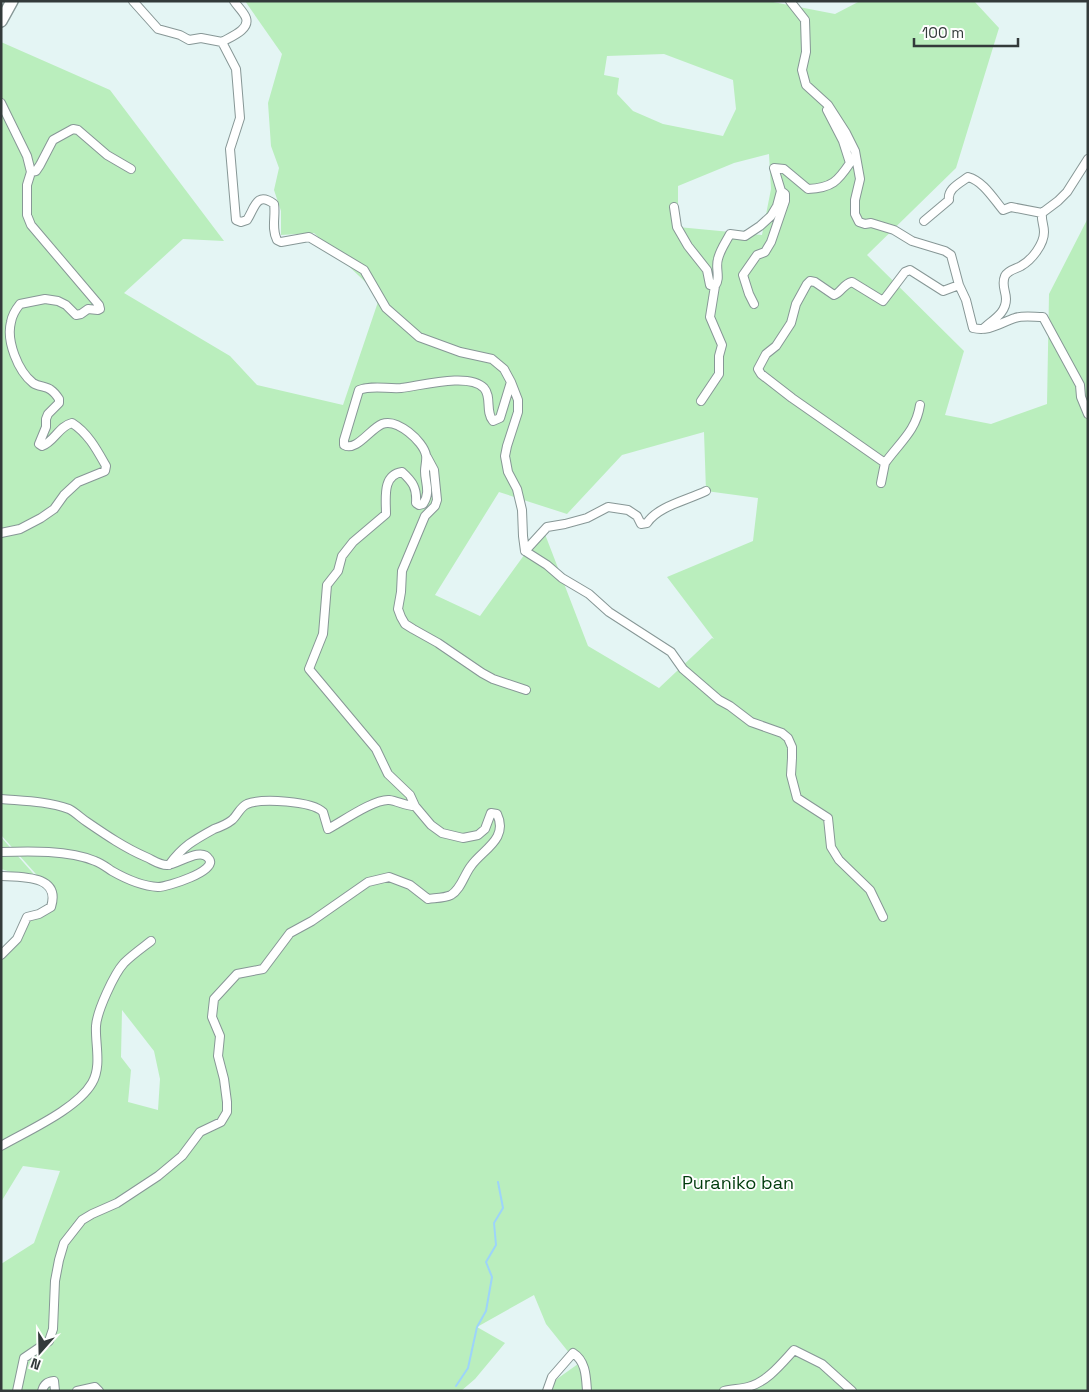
<svg xmlns="http://www.w3.org/2000/svg" width="1089" height="1392" font-family="'Space Grotesk',sans-serif">
<rect width="100%" height="100%" fill="#e4f5f4"/>
<!-- green -->
<path fill="#baeebd" fill-rule="evenodd" d="M 245,1 L 768,1 L 835,14 L 860,1 L 974,1 L 999,28 L 956,168 L 867,255 L 964,351 L 945,415 L 991,424 L 1047,404 L 1049,294 L 1088,218 L 1088,1391 L 540,1391 L 578,1364 L 546,1324 L 534,1295 L 477,1327 L 505,1343 L 475,1379 L 461,1391 L 1,1391 L 1,1264 L 34,1243 L 60,1171 L 23,1166 L 1,1202 L 1,955 L 17,939 L 27,917 L 51,907 L 52,892 L 1,835 L 1,42 L 110,90 L 224,241 L 183,239 L 124,293 L 230,356 L 257,385 L 343,405 L 380,296 L 314,233 L 281,235 L 281,211 L 274,190 L 279,168 L 271,146 L 268,103 L 282,54 ZM 664,54 L 733,80 L 736,109 L 723,136 L 663,124 L 633,111 L 617,94 L 619,78 L 604,75 L 607,56 ZM 769,154 L 771,189 L 762,235 L 678,227 L 678,186 L 734,163 ZM 704,432 L 706,491 L 758,498 L 753,541 L 667,577 L 714,639 L 712,638 L 659,688 L 588,646 L 543,529 L 480,616 L 435,595 L 499,492 L 567,514 L 622,455 ZM 122,1010 L 154,1051 L 160,1079 L 158,1110 L 128,1102 L 131,1070 L 121,1057 Z
M 1,837 L 39,880 L 1,869 Z"/>
<g fill="none" stroke-linecap="round" stroke-linejoin="round">
<!-- stream -->
<path stroke="#9dd4fa" stroke-width="2" d="M 456,1386 L 468,1368 L 477,1327 L 486,1311 L 492,1277 L 486,1262 L 496,1245 L 494,1223 L 503,1208 L 498,1182"/>
<!-- street casing -->
<g stroke="#879796" stroke-width="10">
<path id="street" d="M 133,1 L 158,29 L 180,35 L 189,40 L 201,38 L 222,42
M 790,1 L 805,20 L 806,52 L 802,70 L 806,85 L 828,105 L 846,133 L 855,151 L 860,179 L 855,200 L 855,214 L 859,222 L 865,224 L 871,223 L 894,230 L 912,241 L 945,251 L 951,255 L 959,285 L 966,300 L 973,328 C 989,332 1000,323 1015,318 C 1023,315 1034,317 1043,317 L 1080,385 L 1081,397 L 1088,414
M 1,103 L 27,156 L 31,172 L 27,185 L 27,215 L 31,225 L 99,305 L 100,309 L 98,310 L 88,309 L 81,314 L 76,315 L 66,305 L 58,301 L 45,299 L 20,304 C 16,309 12,316 11,322 C 6,341 18,371 33,383 C 39,387 46,386 51,390 C 54,392 57,396 59,399 L 59,403 L 48,414 L 46,419 L 46,427 L 39,444 L 42,446 C 54,442 59,426 72,423 C 88,433 97,450 106,466 L 105,471 L 78,482 L 64,495 L 54,509 L 41,518 L 20,529 L 1,533
M 31,172 L 36,171 L 40,165 L 53,140 L 73,129 L 78,130 L 107,155 L 131,169
M 674,207 L 677,227 L 688,246 L 707,270 L 710,285 L 715,286 C 721,278 715,268 718,259 C 720,250 726,242 730,234 L 745,236 L 760,226 L 771,216 L 777,206 L 781,191
M 924,221 L 949,200 C 947,189 960,183 968,177 C 983,181 993,198 1003,210 L 1011,207 L 1042,213
M 754,304 L 749,294 L 743,275 L 757,255 L 765,252 L 771,242 L 785,201 L 785,194 L 781,191 L 774,168 L 784,169 L 808,189 C 832,188 838,181 850,163 L 843,141 L 827,110 L 828,109
M 983,329 C 992,320 1006,314 1006,299 C 1006,291 1001,285 1005,276 C 1008,270 1016,269 1021,266 C 1032,260 1044,244 1044,232 C 1044,225 1041,220 1042,213 L 1058,201 L 1067,192 L 1088,159
M 511,382 L 518,400 L 518,412 L 507,446 L 505,456 L 508,472 L 517,489 L 522,510 L 523,536 L 525,551 L 547,565 L 562,578 L 589,594 L 609,612 L 671,652 L 683,669 L 719,700 L 730,706 L 751,722 L 782,733 L 788,738 L 792,747 L 792,758 L 791,775 L 797,798 L 828,818 L 831,847 L 839,860 L 870,890 L 883,917
M 701,401 L 719,374 L 719,356 L 722,345 L 710,317 L 715,286
M 427,457 L 434,470 L 437,500 L 435,506 L 425,516 L 402,571 L 401,592 L 398,609 L 401,617 L 405,624 L 413,629 L 438,643 L 482,673 L 493,679 L 526,690
M 885,463 C 900,442 916,431 920,405
M 881,483 L 885,463 L 792,398 L 761,374 L 758,369 L 766,354 L 776,346 L 791,323 L 796,304 L 807,284 L 810,281 L 815,282 L 834,295 C 841,293 843,284 852,282 L 883,301 L 905,272 L 910,270 L 943,291 L 959,285
M 525,551 L 547,527 L 565,524 L 587,518 L 608,507 L 628,510 L 637,516 L 641,524 L 647,523 C 658,506 688,500 706,491
M 1,799 C 24,801 47,801 69,809 C 75,812 81,818 87,822 C 106,835 125,848 146,857 C 153,860 159,865 167,865 C 177,865 201,846 209,859 C 218,871 167,887 158,887 C 141,886 126,879 112,871 C 106,867 101,863 95,861 C 69,850 29,851 1,852
M 169,865 C 183,846 194,840 214,829 C 220,827 227,824 232,820 C 237,816 240,807 247,804 C 262,798 312,801 323,812 L 328,829 C 343,821 374,799 389,800 C 398,801 405,806 415,806
M 1,876 C 22,877 61,875 51,907 L 39,914 L 27,917 L 17,939 L 1,955
M 1,1146 C 27,1131 77,1109 92,1083 C 102,1066 95,1044 96,1026 C 97,1011 114,974 124,963 C 132,955 142,948 151,941
M 17,1391 L 24,1358 L 49,1341 L 53,1329 L 55,1281 L 59,1260 L 64,1243 L 82,1220 L 92,1214 L 117,1203 L 158,1176 L 182,1156 L 200,1132 L 221,1122 L 227,1112 L 227,1102 L 224,1079 L 218,1056 L 220,1036 L 212,1017 L 214,999 L 237,974 L 263,969 L 290,933 L 312,921 L 368,882 L 389,877 L 410,885 L 428,899 C 435,898 445,898 451,895 C 461,889 464,875 471,866 C 482,850 509,839 497,814 L 491,813 L 485,829 L 478,835 L 463,838 L 442,833 L 431,825 L 415,806 L 410,795 L 388,774 L 376,749 L 309,669 L 323,634 L 327,585 L 338,571 L 342,556 L 353,542 L 386,514 C 386,498 382,475 402,472 C 413,482 417,488 416,503 L 419,505 L 423,504 C 431,492 425,483 425,471 C 425,466 427,460 426,455 C 423,441 397,418 382,424 C 370,429 356,452 344,445 L 344,440 L 359,390 C 371,385 387,389 401,388 C 420,386 469,372 484,388 C 492,397 485,411 493,421 L 500,418 L 511,382 L 504,369 L 492,359 L 460,352 L 419,337 L 386,308 L 364,270 L 309,237 L 281,242 L 277,240 C 271,228 276,216 274,204 C 256,191 255,208 247,220 L 241,222 L 236,220 L 230,149 L 240,118 L 236,69 L 222,42 C 230,37 250,30 246,18 C 244,12 237,6 234,1
M 42,1391 C 44,1384 47,1382 54,1381 L 55,1391
M 77,1391 L 95,1387 L 99,1391
M 547,1391 L 552,1377 L 573,1353 C 586,1361 586,1377 587,1391
M 724,1391 C 732,1389 740,1389 748,1387 C 767,1382 781,1364 794,1350 L 822,1364 L 852,1391"/>
</g>
<!-- secondary casing -->
<g stroke="#879796" stroke-width="14">
<path id="secondary" d="M 1,21 L 12,1"/>
</g>
<!-- street -->
<use href="#street" stroke="#fff" stroke-width="8"/>
<!-- secondary -->
<use href="#secondary" stroke="#fff" stroke-width="11"/>
</g>
<g text-anchor="middle" dominant-baseline="central" stroke-width="4" stroke-linejoin="round" paint-order="stroke">
<!-- park labels -->
<g font-size="18" fill="#003b0c" stroke="#fefefe">
<text x="738" y="1182">Puraniko ban</text>
</g>
</g>
<!-- border -->
<rect width="1089" height="1392" fill="none" stroke="#333a3a" stroke-width="5"/>
<!-- north arrow -->
<g transform="translate(40 1352) rotate(200)" stroke="#fefefe" stroke-width="4" paint-order="stroke">
<path d="M0-4L9 19L0 12L-9 19Z" fill="#333a3a"/>
<text y="-8" font-size="14" font-weight="bold" text-anchor="middle" fill="#333a3a">N</text>
</g>
<!-- scale -->
<path d="M914 38v8h104v-8" fill="none" stroke="#333a3a" stroke-width="2.5"/>
<text x="922" y="38" font-size="15" fill="#333a3a" stroke="#fefefe" stroke-width="4" paint-order="stroke">100 m</text>
</svg>
